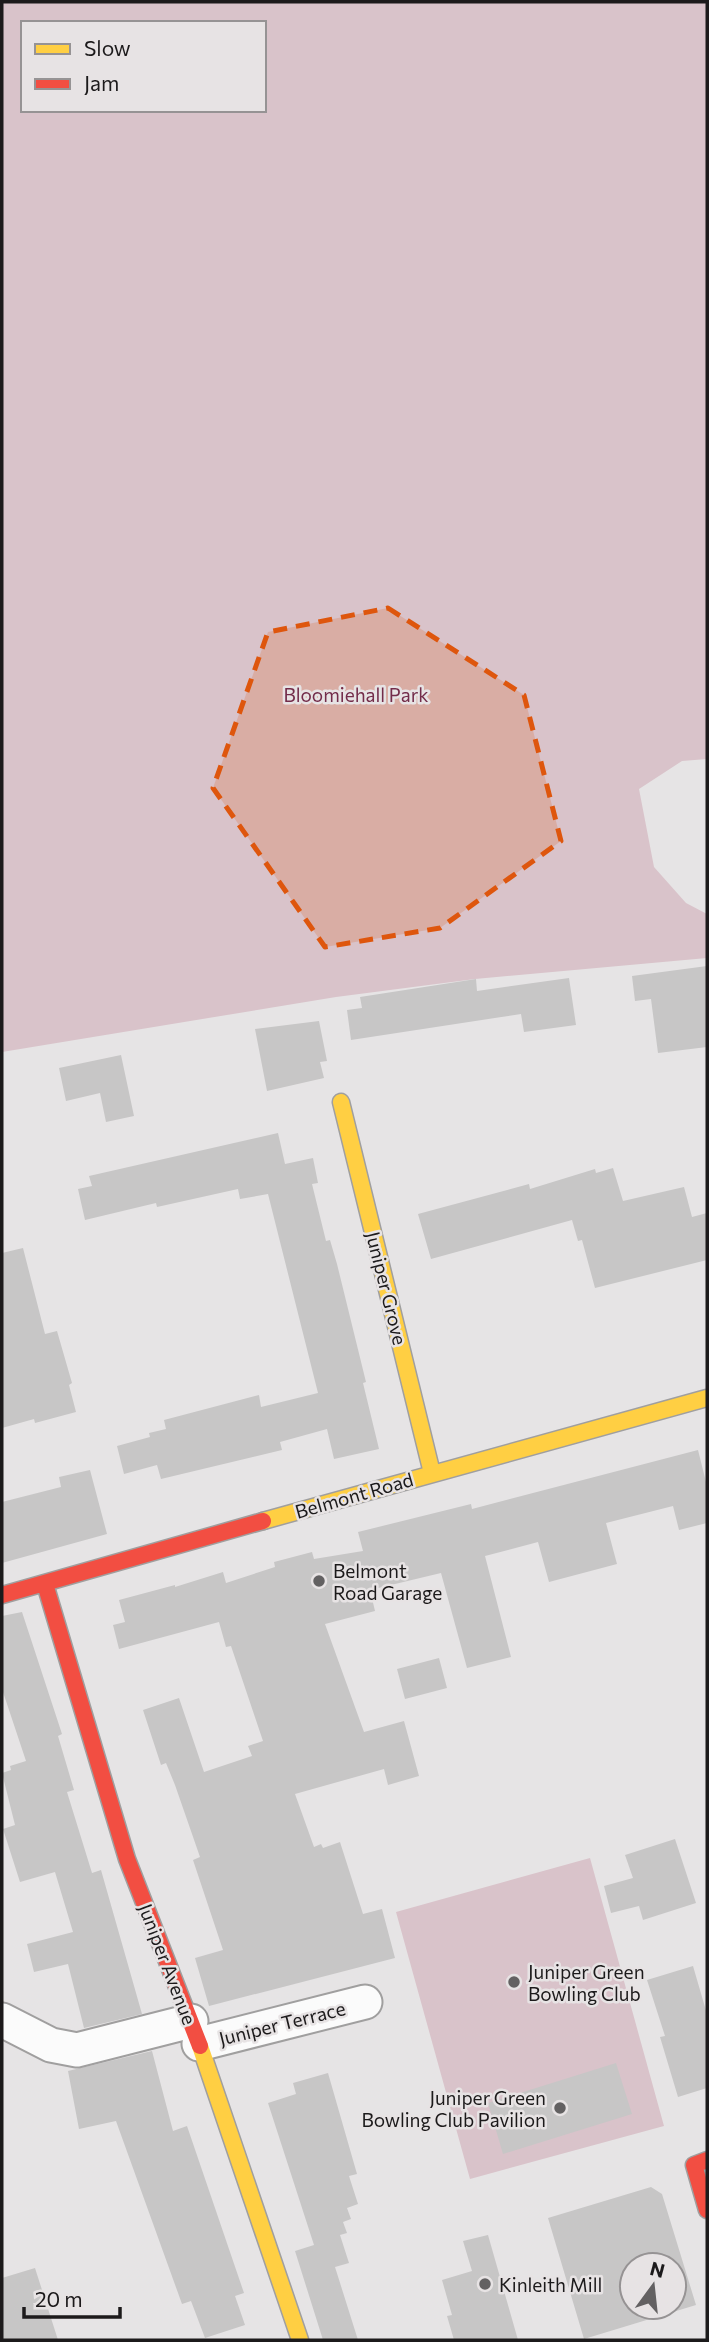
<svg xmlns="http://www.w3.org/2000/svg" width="709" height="2342" font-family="Commissioner,sans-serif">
<rect width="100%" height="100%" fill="#e6e4e5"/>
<!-- green -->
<path fill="#d9c3ca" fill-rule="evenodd" d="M 2,2 L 707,2 L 707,759 L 682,761 L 639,789 L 654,867 L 686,903 L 707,914 L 707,958 L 475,979 L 336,997 L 2,1052 ZM 23,23 L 264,23 L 264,110 L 23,110 Z
M 590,1858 L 664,2126 L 470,2179 L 396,1912 Z"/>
<!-- building -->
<path fill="#c7c6c6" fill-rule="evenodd" d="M 707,966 L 707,1047 L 658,1053 L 651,999 L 635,1001 L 632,976 Z
M 569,978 L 576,1025 L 524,1032 L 521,1014 L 351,1040 L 347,1010 L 362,1008 L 360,997 L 476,979 L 477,991 Z
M 319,1021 L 327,1061 L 320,1062 L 324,1078 L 267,1091 L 255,1029 Z
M 121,1055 L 134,1116 L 106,1122 L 100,1093 L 66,1101 L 59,1068 Z
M 278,1133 L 285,1164 L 313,1158 L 318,1183 L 312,1184 L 326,1241 L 330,1240 L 337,1264 L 366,1382 L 363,1383 L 379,1449 L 334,1459 L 327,1429 L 280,1442 L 282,1450 L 161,1479 L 157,1465 L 124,1474 L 117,1446 L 150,1437 L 149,1433 L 166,1429 L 164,1420 L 259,1395 L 261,1407 L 318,1393 L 268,1194 L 240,1199 L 238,1189 L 157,1207 L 156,1203 L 85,1220 L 78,1189 L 92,1186 L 89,1176 Z
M 613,1168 L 623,1201 L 684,1187 L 692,1217 L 707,1213 L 707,1260 L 595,1288 L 582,1240 L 578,1241 L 572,1220 L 431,1259 L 418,1214 L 529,1184 L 530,1189 L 595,1169 L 596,1173 Z
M 23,1248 L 45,1334 L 57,1331 L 72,1383 L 69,1385 L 76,1412 L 35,1423 L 34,1419 L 2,1428 L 2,1253 Z
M 698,1450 L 707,1486 L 707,1523 L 679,1530 L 673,1506 L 606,1523 L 617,1564 L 549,1582 L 538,1542 L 485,1556 L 511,1657 L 467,1668 L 441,1573 L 370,1590 L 375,1611 L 325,1624 L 364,1732 L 404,1721 L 419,1776 L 388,1785 L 384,1769 L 295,1794 L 314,1847 L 321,1844 L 323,1848 L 340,1842 L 363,1914 L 382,1909 L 395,1958 L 209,2006 L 195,1958 L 223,1950 L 193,1860 L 200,1857 L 175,1785 L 166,1763 L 161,1765 L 143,1710 L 179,1698 L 204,1772 L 252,1756 L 248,1746 L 263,1741 L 231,1646 L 226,1647 L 219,1622 L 119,1649 L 113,1625 L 125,1622 L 119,1600 L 175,1585 L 175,1587 L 223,1572 L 226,1583 L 275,1567 L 274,1562 L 312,1552 L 314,1559 L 363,1551 L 358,1532 L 471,1504 L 472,1509 Z
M 90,1470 L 107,1534 L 2,1563 L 2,1502 L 61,1487 L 59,1477 Z
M 22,1612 L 62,1734 L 58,1736 L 74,1790 L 67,1792 L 92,1873 L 101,1870 L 142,2014 L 84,2028 L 68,1964 L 34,1972 L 27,1944 L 73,1932 L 55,1872 L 20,1882 L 3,1829 L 15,1825 L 2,1773 L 11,1770 L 10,1766 L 26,1761 L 2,1689 L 2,1616 Z
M 439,1658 L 447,1688 L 405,1699 L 397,1669 Z
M 675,1839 L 696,1903 L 643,1920 L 639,1906 L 611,1913 L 604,1886 L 633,1878 L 625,1855 Z
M 693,1966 L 707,2014 L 707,2088 L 678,2097 L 660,2037 L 665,2036 L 647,1980 Z
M 152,2051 L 173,2131 L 187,2126 L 244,2293 L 235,2296 L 245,2325 L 205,2338 L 191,2301 L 182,2304 L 116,2121 L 79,2129 L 68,2071 Z
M 616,2063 L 632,2114 L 503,2154 L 488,2103 Z
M 328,2073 L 357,2174 L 349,2176 L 358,2204 L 347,2208 L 351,2219 L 343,2222 L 347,2233 L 340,2235 L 349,2263 L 335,2267 L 358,2340 L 323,2340 L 295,2251 L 314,2245 L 268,2103 L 296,2094 L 293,2083 Z
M 651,2187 L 662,2194 L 696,2305 L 584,2339 L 548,2218 ZM 632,2265 L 674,2265 L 674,2307 L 632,2307 Z
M 488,2235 L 518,2340 L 454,2340 L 447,2316 L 452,2315 L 442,2280 L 472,2271 L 463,2241 Z
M 35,2268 L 58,2340 L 2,2340 L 2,2278 Z"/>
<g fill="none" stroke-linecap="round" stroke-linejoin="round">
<!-- street casing -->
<g stroke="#a09f9f" stroke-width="37">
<path id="street" d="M 2,2020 L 51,2045 L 77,2050 L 191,2021
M 199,2044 L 365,2002"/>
</g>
<!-- slow casing -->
<g stroke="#a09f9f" stroke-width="19">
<path id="slow" d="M 341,1102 L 432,1473
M 263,1521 L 707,1398
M 200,2046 L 300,2340"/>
</g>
<!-- jam casing -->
<g stroke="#a09f9f" stroke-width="19">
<path id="jam" d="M 45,1584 L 127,1859 L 200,2046
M 2,1595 L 263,1521
M 707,2160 L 694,2165 L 707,2210"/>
</g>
<!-- street -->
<use href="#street" stroke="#fbfbfb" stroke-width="33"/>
<!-- slow -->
<use href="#slow" stroke="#ffcf43" stroke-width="16"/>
<!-- jam -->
<use href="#jam" stroke="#f24e42" stroke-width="16"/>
</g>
<!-- marked area -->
<path fill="#de560d" fill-opacity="0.2" stroke="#de560d" stroke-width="5" stroke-dasharray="14 9" stroke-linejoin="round" d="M 388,608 L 524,695 L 561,841 L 440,928 L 325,947 L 213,788 L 268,632 Z"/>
<!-- markers -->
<g fill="#636162" stroke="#e7e3e4" stroke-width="2.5">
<circle cx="319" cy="1581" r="7"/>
<circle cx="514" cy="1982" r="7"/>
<circle cx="560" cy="2108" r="7"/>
<circle cx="485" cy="2284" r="7"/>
</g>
<g text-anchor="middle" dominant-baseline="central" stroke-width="5" stroke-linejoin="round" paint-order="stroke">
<!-- park labels -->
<g font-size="19" fill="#732c4a" stroke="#e7e3e4">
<text x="356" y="694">Bloomiehall Park</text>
</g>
<!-- street labels -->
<g font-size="19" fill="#1c1a1b" stroke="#e7e3e4">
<text transform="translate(387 1288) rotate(76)">Juniper Grove</text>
<text transform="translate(354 1495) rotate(-16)">Belmont Road</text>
<text transform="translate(168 1964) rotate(69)">Juniper Avenue</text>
<text transform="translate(282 2023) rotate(-14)">Juniper Terrace</text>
</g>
<!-- poi labels -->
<g font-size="19" fill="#1c1a1b" stroke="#e7e3e4" text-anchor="start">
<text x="333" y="1570">Belmont<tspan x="333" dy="22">Road Garage</tspan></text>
<text x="528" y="1971">Juniper Green<tspan x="528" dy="22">Bowling Club</tspan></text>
<text x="546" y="2097" text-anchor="end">Juniper Green<tspan x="546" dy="22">Bowling Club Pavilion</tspan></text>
<text x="499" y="2284">Kinleith Mill</text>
</g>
</g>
<!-- border -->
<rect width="709" height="2342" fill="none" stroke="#1c1a1b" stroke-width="7"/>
<!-- legend -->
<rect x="21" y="21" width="245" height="91" fill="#e7e3e4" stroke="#969394" stroke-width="2"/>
<rect x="35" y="44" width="35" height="10" fill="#ffcf43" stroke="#969394" stroke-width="2"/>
<text x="84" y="56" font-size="21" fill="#1c1a1b">Slow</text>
<rect x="35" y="79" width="35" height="10" fill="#f24e42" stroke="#969394" stroke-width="2"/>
<text x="84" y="91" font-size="21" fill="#1c1a1b">Jam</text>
<!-- north arrow -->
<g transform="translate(653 2286) rotate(15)"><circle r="33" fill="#e7e3e4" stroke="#969394" stroke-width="2"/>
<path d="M0-5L12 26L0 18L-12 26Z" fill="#636162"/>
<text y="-10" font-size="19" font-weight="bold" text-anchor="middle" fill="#1c1a1b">N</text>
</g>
<!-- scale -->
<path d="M24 2307v10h96v-10" fill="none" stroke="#1c1a1b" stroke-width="3.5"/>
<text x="35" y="2307" font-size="21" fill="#1c1a1b" stroke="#e7e3e4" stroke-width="5" paint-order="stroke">20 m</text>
</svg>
